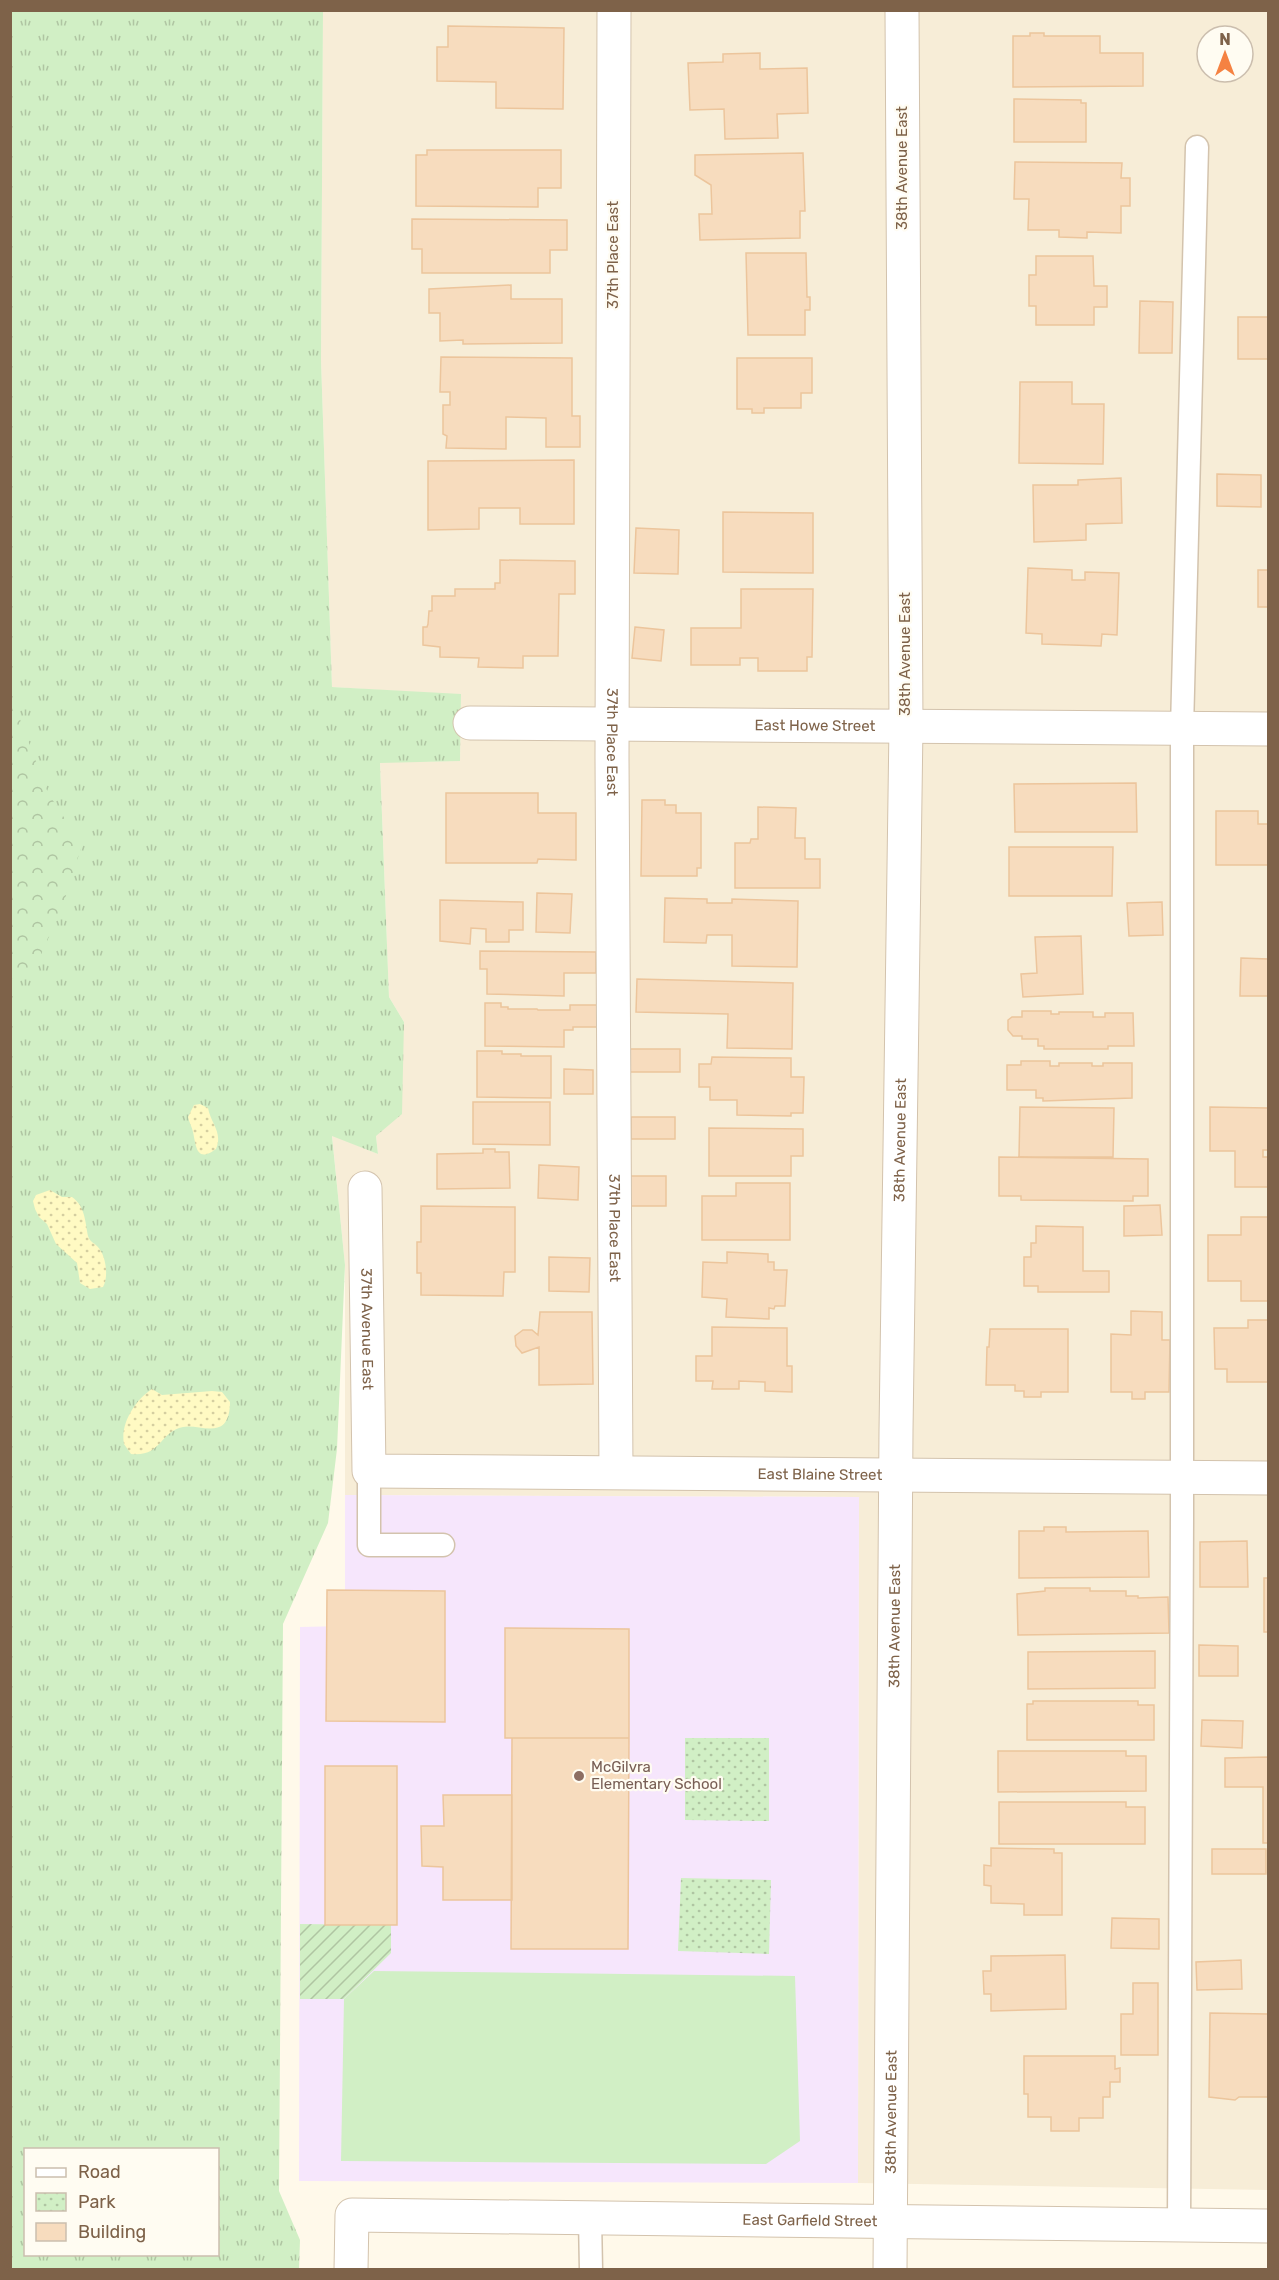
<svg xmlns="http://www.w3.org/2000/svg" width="1279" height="2280" font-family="Rubik,sans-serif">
<defs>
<pattern id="grass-tufts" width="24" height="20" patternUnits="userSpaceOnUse" patternTransform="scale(1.5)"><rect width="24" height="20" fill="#d1efc5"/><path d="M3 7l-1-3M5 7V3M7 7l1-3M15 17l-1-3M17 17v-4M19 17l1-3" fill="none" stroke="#afc5a2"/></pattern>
<pattern id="forest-crowns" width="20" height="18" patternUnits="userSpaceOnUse" patternTransform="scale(1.5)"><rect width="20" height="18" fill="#d1efc5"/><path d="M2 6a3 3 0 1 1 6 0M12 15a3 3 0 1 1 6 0" fill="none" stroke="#afc5a2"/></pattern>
<pattern id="sand-dots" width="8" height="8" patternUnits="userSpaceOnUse" patternTransform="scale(1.5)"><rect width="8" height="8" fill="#fffac3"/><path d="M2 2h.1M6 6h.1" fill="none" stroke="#d4cea0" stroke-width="1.8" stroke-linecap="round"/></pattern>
<pattern id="park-dots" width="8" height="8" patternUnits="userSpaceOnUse" patternTransform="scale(1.5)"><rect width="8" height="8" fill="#d1efc5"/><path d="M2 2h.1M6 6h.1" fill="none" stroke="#afc5a2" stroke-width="1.8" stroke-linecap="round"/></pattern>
<pattern id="garden-furrows" width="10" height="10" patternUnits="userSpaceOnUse" patternTransform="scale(1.5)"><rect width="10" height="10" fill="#d1efc5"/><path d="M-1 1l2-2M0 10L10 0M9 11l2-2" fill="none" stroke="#afc5a2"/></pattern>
</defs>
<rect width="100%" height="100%" fill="#fff9ea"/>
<!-- residential -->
<path fill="#f7edd7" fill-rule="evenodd" d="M 323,11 L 1268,11 L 1268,2190 L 858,2183 L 859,1497 L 345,1495 L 345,1265 L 332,1135 L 378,1154 L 376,1136 L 404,1022 L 389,997 L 380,762 L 460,761 L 461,695 L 332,687 L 321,360 ZM 1207,36 L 1243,36 L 1243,72 L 1207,72 Z"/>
<!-- education -->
<path fill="#f6e6fc" d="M 345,1495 L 859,1497 L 858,2183 L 299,2181 L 300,1627 L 345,1626 Z"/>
<!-- grass -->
<path fill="url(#grass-tufts)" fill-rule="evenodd" d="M 11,11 L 323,11 L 321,360 L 332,687 L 461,694 L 460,761 L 380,763 L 389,997 L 404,1022 L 402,1114 L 376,1136 L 378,1154 L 332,1136 L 345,1265 L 337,1449 L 328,1523 L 283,1624 L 279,2191 L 300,2240 L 299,2269 L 11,2270 ZM 26,2150 L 218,2150 L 218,2254 L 26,2254 Z"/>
<!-- forest -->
<path fill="url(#forest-crowns)" d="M 10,693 L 48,793 L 82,845 L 63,905 L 32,975 L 11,979 Z"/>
<!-- sand -->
<path fill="url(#sand-dots)" d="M 200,1104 L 208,1108 C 211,1124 223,1132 216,1149 C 196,1164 196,1145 193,1132 C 192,1127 189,1122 188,1117 L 194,1105 Z
M 50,1190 L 62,1197 L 72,1197 C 85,1206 85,1221 88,1236 C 90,1242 93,1242 97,1246 C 106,1254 109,1277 103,1287 L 90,1289 L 80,1283 L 77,1263 L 56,1244 L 47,1224 L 39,1217 L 35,1209 L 33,1201 L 36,1195 Z
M 152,1389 L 162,1395 L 212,1391 L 222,1392 L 230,1402 C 230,1409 229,1418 224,1424 C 213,1434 195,1424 183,1427 C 159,1432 162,1457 131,1454 L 124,1444 C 120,1424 135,1400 152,1389 Z"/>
<!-- park -->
<path fill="url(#park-dots)" d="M 685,1738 L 769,1738 L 769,1821 L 685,1820 Z
M 681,1878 L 771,1880 L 769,1954 L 678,1951 Z"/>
<!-- garden -->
<path fill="url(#garden-furrows)" d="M 300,1924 L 391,1925 L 391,1953 L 344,1999 L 300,1999 Z"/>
<!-- pitch -->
<path fill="#d1efc5" d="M 374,1971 L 795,1976 L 800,2141 L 766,2164 L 341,2161 L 344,1999 Z"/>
<!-- building -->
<path fill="#f7dcbe" stroke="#ecc59c" stroke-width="1.5" d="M 448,26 L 564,28 L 563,109 L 496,108 L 496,82 L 437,81 L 437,47 L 448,47 Z
M 1030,33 L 1044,33 L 1044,36 L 1100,36 L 1100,53 L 1143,53 L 1143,86 L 1013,87 L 1013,36 L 1030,36 Z
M 760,53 L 760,69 L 807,68 L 808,113 L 777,114 L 778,138 L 725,139 L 724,109 L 690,110 L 688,63 L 723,62 L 723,54 Z
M 1014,99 L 1081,100 L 1081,103 L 1086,103 L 1086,142 L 1014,142 Z
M 427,150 L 561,150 L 561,188 L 538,188 L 538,207 L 416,206 L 416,155 L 427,155 Z
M 803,153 L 805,211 L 800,211 L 800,238 L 700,240 L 699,214 L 712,214 L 711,185 L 695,175 L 695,155 Z
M 1015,162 L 1122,163 L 1121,178 L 1130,178 L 1130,206 L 1121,206 L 1121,233 L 1087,232 L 1087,238 L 1059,237 L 1059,230 L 1028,230 L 1029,199 L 1014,199 Z
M 412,219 L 567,220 L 567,250 L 550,250 L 550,273 L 422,273 L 422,249 L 412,249 Z
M 746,253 L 806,253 L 807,297 L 810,297 L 810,310 L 805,310 L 805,335 L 748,335 Z
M 1036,256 L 1093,256 L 1094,286 L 1107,286 L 1107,307 L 1094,307 L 1094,325 L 1036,325 L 1036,306 L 1029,306 L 1029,275 L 1036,275 Z
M 511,285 L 511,299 L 562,299 L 562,343 L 463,344 L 463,340 L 440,341 L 440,313 L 429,313 L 429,289 Z
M 1140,301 L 1173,302 L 1172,353 L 1139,353 Z
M 1238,317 L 1268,317 L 1268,359 L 1238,359 Z
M 441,357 L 572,358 L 572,416 L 580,416 L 580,447 L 546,447 L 546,418 L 506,417 L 506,449 L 446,448 L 447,436 L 443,434 L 443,405 L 450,405 L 450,392 L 440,392 Z
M 737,358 L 812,358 L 812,393 L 801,393 L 801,408 L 764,408 L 764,413 L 752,413 L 752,409 L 737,409 Z
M 1020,382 L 1072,382 L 1072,404 L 1104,404 L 1103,464 L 1019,463 Z
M 574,460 L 574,524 L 520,524 L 520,508 L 479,508 L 479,529 L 428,530 L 428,461 Z
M 1217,474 L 1261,475 L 1261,507 L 1217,506 Z
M 1121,478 L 1122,523 L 1086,524 L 1086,540 L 1034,542 L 1033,485 L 1078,485 L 1078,480 Z
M 723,512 L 813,513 L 813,573 L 723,572 Z
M 636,528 L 679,530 L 678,574 L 634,573 Z
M 500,560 L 575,561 L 575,594 L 559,594 L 558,656 L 523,656 L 523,668 L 478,667 L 479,658 L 440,657 L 440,647 L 423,645 L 423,627 L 427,627 L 428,624 L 429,611 L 432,611 L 432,596 L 455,596 L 455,589 L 495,589 L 495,583 L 500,583 Z
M 1028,568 L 1072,570 L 1072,580 L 1085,580 L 1085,572 L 1119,573 L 1117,635 L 1102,634 L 1101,646 L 1042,644 L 1042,634 L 1026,633 Z
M 1258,570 L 1268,570 L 1268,607 L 1258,607 Z
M 741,589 L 813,589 L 812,657 L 807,657 L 807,671 L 758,671 L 758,658 L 740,658 L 740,665 L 691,665 L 691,628 L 741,628 Z
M 635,627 L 664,630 L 661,661 L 632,658 Z
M 1136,783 L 1137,832 L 1015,832 L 1014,784 Z
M 446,793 L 538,793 L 538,813 L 576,813 L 576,860 L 538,859 L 537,863 L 446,863 Z
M 642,800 L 665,800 L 665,805 L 676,805 L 676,813 L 701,813 L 701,868 L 697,868 L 697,876 L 641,876 Z
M 758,807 L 796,808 L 795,838 L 805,838 L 805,859 L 820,859 L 820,888 L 735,888 L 735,843 L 750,843 L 751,839 L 758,839 Z
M 1216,811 L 1258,811 L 1258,824 L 1268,824 L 1268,865 L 1216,865 Z
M 1009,847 L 1113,847 L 1112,896 L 1009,896 Z
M 537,893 L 572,894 L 570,933 L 536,932 Z
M 665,898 L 707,899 L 707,903 L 732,903 L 732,899 L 798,901 L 797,967 L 732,966 L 732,935 L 707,935 L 706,943 L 664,942 Z
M 440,900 L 523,902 L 523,930 L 509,930 L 509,942 L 486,942 L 486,929 L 471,928 L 470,944 L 440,941 Z
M 1162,902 L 1163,935 L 1129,936 L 1127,903 Z
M 1081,936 L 1083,994 L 1023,997 L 1021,974 L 1037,973 L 1035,937 Z
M 480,951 L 596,952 L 596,973 L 564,973 L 564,996 L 487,994 L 487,969 L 480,969 Z
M 1241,958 L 1268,959 L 1268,996 L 1240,996 Z
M 637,979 L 793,983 L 792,1049 L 727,1048 L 728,1014 L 636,1012 Z
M 485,1003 L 501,1003 L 501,1007 L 508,1007 L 508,1009 L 537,1009 L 538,1010 L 570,1010 L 570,1005 L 597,1005 L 597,1027 L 573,1027 L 573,1030 L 564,1030 L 564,1047 L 485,1046 Z
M 1022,1011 L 1051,1011 L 1051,1014 L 1059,1014 L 1059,1012 L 1093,1012 L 1093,1017 L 1105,1017 L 1105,1013 L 1133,1013 L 1134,1046 L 1108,1046 L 1108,1049 L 1044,1049 L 1044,1046 L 1038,1046 L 1038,1039 L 1022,1039 L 1022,1036 L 1013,1036 L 1008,1030 L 1008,1020 L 1012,1017 L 1022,1017 Z
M 630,1049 L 680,1049 L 680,1072 L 629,1072 Z
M 477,1051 L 502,1051 L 502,1054 L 521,1054 L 521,1056 L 551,1056 L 551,1098 L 477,1097 Z
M 712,1057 L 791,1058 L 791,1077 L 804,1077 L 803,1113 L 791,1113 L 791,1116 L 737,1115 L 737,1100 L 710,1100 L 710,1087 L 699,1087 L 699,1064 L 711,1064 Z
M 1021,1061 L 1050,1061 L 1050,1066 L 1059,1066 L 1059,1063 L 1092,1063 L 1092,1066 L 1103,1066 L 1103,1063 L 1132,1063 L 1132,1098 L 1043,1101 L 1043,1098 L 1036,1098 L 1036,1090 L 1007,1090 L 1007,1065 L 1021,1065 Z
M 564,1069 L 593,1070 L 593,1094 L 564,1094 Z
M 473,1102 L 550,1102 L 550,1145 L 473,1144 Z
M 1020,1107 L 1114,1108 L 1113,1157 L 1019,1157 Z
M 1210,1107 L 1268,1108 L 1268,1150 L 1263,1150 L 1263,1157 L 1268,1157 L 1268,1187 L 1235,1187 L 1235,1151 L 1210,1151 Z
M 631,1117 L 675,1117 L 675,1139 L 631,1139 Z
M 709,1128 L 803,1129 L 803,1156 L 791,1156 L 791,1176 L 709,1176 Z
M 483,1149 L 495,1149 L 495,1152 L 509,1152 L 510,1188 L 437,1189 L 437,1154 L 483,1153 Z
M 999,1157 L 1148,1159 L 1148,1196 L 1133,1196 L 1133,1201 L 1021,1200 L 1021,1196 L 999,1196 Z
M 539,1165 L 579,1167 L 578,1200 L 538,1198 Z
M 628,1176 L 666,1176 L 666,1206 L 628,1206 Z
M 736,1183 L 790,1183 L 790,1240 L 702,1240 L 702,1196 L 736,1196 Z
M 1160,1205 L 1162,1235 L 1124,1236 L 1124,1206 Z
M 421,1206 L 515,1207 L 515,1272 L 504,1272 L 503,1296 L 421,1295 L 421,1273 L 417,1273 L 417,1242 L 421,1242 Z
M 1241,1217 L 1268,1217 L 1268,1301 L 1241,1301 L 1241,1281 L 1208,1281 L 1208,1235 L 1241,1235 Z
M 1036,1226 L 1083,1227 L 1083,1271 L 1109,1271 L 1109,1292 L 1038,1292 L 1038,1286 L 1024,1286 L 1024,1257 L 1031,1257 L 1031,1243 L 1036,1243 Z
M 727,1252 L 768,1254 L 768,1262 L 774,1262 L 774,1270 L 787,1270 L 785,1306 L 775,1306 L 774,1309 L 769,1308 L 769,1319 L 726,1317 L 727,1299 L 702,1297 L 703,1262 L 727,1263 Z
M 549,1257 L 590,1258 L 589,1292 L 549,1291 Z
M 1131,1311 L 1162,1312 L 1162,1340 L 1170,1340 L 1169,1392 L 1145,1392 L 1145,1399 L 1132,1399 L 1132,1392 L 1111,1392 L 1111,1334 L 1131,1335 Z
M 540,1312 L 592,1312 L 593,1384 L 539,1385 L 539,1347 L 522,1353 L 516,1346 L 515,1336 L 523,1330 L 532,1330 L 538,1335 Z
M 1248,1320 L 1268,1320 L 1268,1382 L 1227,1382 L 1227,1369 L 1215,1369 L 1214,1328 L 1248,1328 Z
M 712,1327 L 787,1328 L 787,1366 L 792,1366 L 792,1392 L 765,1391 L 765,1382 L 739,1381 L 739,1389 L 712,1389 L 713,1381 L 696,1381 L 696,1356 L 712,1356 Z
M 990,1329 L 1068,1329 L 1068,1392 L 1041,1392 L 1041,1397 L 1024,1397 L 1024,1391 L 1015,1391 L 1015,1385 L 986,1385 L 987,1347 L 989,1347 Z
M 1044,1527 L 1066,1527 L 1066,1532 L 1148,1531 L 1149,1577 L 1019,1578 L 1019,1531 L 1044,1531 Z
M 1247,1541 L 1248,1587 L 1200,1587 L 1200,1542 Z
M 1264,1578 L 1268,1578 L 1268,1632 L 1264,1632 Z
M 1045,1588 L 1090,1588 L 1090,1591 L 1126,1591 L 1126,1596 L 1138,1596 L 1138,1598 L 1168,1597 L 1169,1633 L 1018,1635 L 1017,1594 L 1045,1591 Z
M 327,1590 L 445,1591 L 445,1722 L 326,1721 Z
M 505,1628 L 629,1629 L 629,1738 L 505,1738 Z
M 1199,1645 L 1238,1646 L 1238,1676 L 1199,1676 Z
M 1155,1651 L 1155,1688 L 1028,1689 L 1028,1652 Z
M 1033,1701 L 1138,1701 L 1138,1705 L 1154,1705 L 1154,1740 L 1027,1740 L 1027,1704 L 1033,1704 Z
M 1202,1720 L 1243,1721 L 1242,1748 L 1201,1746 Z
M 512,1738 L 629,1738 L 628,1949 L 511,1949 Z
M 998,1751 L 1126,1751 L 1126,1756 L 1146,1756 L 1146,1791 L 998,1792 Z
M 1268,1757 L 1268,1843 L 1263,1843 L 1263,1787 L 1225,1787 L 1225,1758 Z
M 325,1766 L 397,1766 L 397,1925 L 325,1925 Z
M 443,1795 L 512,1795 L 512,1900 L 443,1900 L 443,1867 L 422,1866 L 421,1826 L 444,1826 Z
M 999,1802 L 1126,1802 L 1126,1807 L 1145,1807 L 1145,1844 L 999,1844 Z
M 991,1848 L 1054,1849 L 1054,1853 L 1062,1853 L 1062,1915 L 1024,1915 L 1024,1904 L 991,1903 L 991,1886 L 984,1885 L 984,1865 L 991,1866 Z
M 1212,1849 L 1266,1849 L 1266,1874 L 1212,1874 Z
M 1112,1918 L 1159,1919 L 1159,1949 L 1111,1948 Z
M 1065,1955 L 1066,2009 L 991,2011 L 991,1994 L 984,1994 L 983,1971 L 991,1971 L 991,1956 Z
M 1241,1960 L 1242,1989 L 1197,1990 L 1196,1962 Z
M 1133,1983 L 1158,1983 L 1158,2055 L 1121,2055 L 1121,2014 L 1133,2014 Z
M 1210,2013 L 1268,2014 L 1268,2097 L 1239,2097 L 1235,2100 L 1209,2097 Z
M 1024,2056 L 1115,2056 L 1115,2069 L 1120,2068 L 1120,2082 L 1110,2082 L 1110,2097 L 1103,2097 L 1103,2118 L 1079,2118 L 1079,2131 L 1051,2131 L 1051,2117 L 1028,2117 L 1028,2094 L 1024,2094 Z"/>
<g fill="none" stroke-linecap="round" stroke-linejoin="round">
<!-- lane casing -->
<g stroke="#d3c3ad" stroke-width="25">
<path id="lane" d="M 369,1471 L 369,1545 L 443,1545
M 590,2218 L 591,2270
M 1179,2226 L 1182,1518 L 1182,729 L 1197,147"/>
</g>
<!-- street casing -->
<g stroke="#d3c3ad" stroke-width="35">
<g id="street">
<path id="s1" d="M 614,10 L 612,757 L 616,1472"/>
<path id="s2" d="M 470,723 L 1268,729"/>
<path id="s3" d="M 365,1188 L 369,1471 L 1268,1478"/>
<path id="s4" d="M 351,2270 L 352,2215 L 1268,2226"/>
<path id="s5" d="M 890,2270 L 896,1431 L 906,726 L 902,10"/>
</g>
</g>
<!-- lane -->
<use href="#lane" stroke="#fff" stroke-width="22"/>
<!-- street -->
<use href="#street" stroke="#fff" stroke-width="33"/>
</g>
<!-- markers -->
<circle fill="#8d6e63" stroke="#fffcf2" stroke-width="2" cx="579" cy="1776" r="6"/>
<g text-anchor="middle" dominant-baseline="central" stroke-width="4.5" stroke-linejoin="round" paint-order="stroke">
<!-- street labels -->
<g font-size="15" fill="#7e6249" stroke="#fffcf2">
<text transform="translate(902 168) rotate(-90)">38th Avenue East</text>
<text transform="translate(613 255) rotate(-90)">37th Place East</text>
<text transform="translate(905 654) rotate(-90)">38th Avenue East</text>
<text stroke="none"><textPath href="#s2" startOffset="345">East Howe Street</textPath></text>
<text stroke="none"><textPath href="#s1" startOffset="732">37th Place East</textPath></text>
<text stroke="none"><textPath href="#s5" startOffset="1130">38th Avenue East</textPath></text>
<text stroke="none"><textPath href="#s1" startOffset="1218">37th Place East</textPath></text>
<text stroke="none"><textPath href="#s3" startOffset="141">37th Avenue East</textPath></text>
<text stroke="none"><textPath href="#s3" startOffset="734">East Blaine Street</textPath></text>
<text stroke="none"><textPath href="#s5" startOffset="644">38th Avenue East</textPath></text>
<text stroke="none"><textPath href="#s5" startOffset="158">38th Avenue East</textPath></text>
<text stroke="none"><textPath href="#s4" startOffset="513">East Garfield Street</textPath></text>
</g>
<!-- education labels -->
<g font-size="15" fill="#785e54" stroke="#fffcf2" text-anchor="start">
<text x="591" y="1767">McGilvra<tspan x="591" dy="17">Elementary School</tspan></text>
</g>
</g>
<!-- border -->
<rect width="1279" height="2280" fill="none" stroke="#7e6249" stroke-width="24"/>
<!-- legend -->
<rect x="24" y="2148" width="195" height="108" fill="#fffcf2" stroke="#cbbeae" stroke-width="1.5"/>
<rect x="36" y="2168" width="30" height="9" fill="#ffffff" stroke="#cbbeae" stroke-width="1.5"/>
<text x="78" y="2178" font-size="18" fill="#7e6249">Road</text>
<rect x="36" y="2193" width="30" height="18" fill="url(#park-dots)" stroke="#cbbeae" stroke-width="1.5"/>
<text x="78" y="2208" font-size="18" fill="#7e6249">Park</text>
<rect x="36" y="2223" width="30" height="18" fill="#f7dcbe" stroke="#cbbeae" stroke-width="1.5"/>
<text x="78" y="2238" font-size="18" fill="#7e6249">Building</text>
<!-- north arrow -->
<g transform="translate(1225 54)"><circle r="28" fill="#fffcf2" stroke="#cbbeae" stroke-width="1.5"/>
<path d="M0-4.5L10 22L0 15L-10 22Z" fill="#f58242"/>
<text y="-9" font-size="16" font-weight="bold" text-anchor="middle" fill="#7e6249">N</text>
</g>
</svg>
